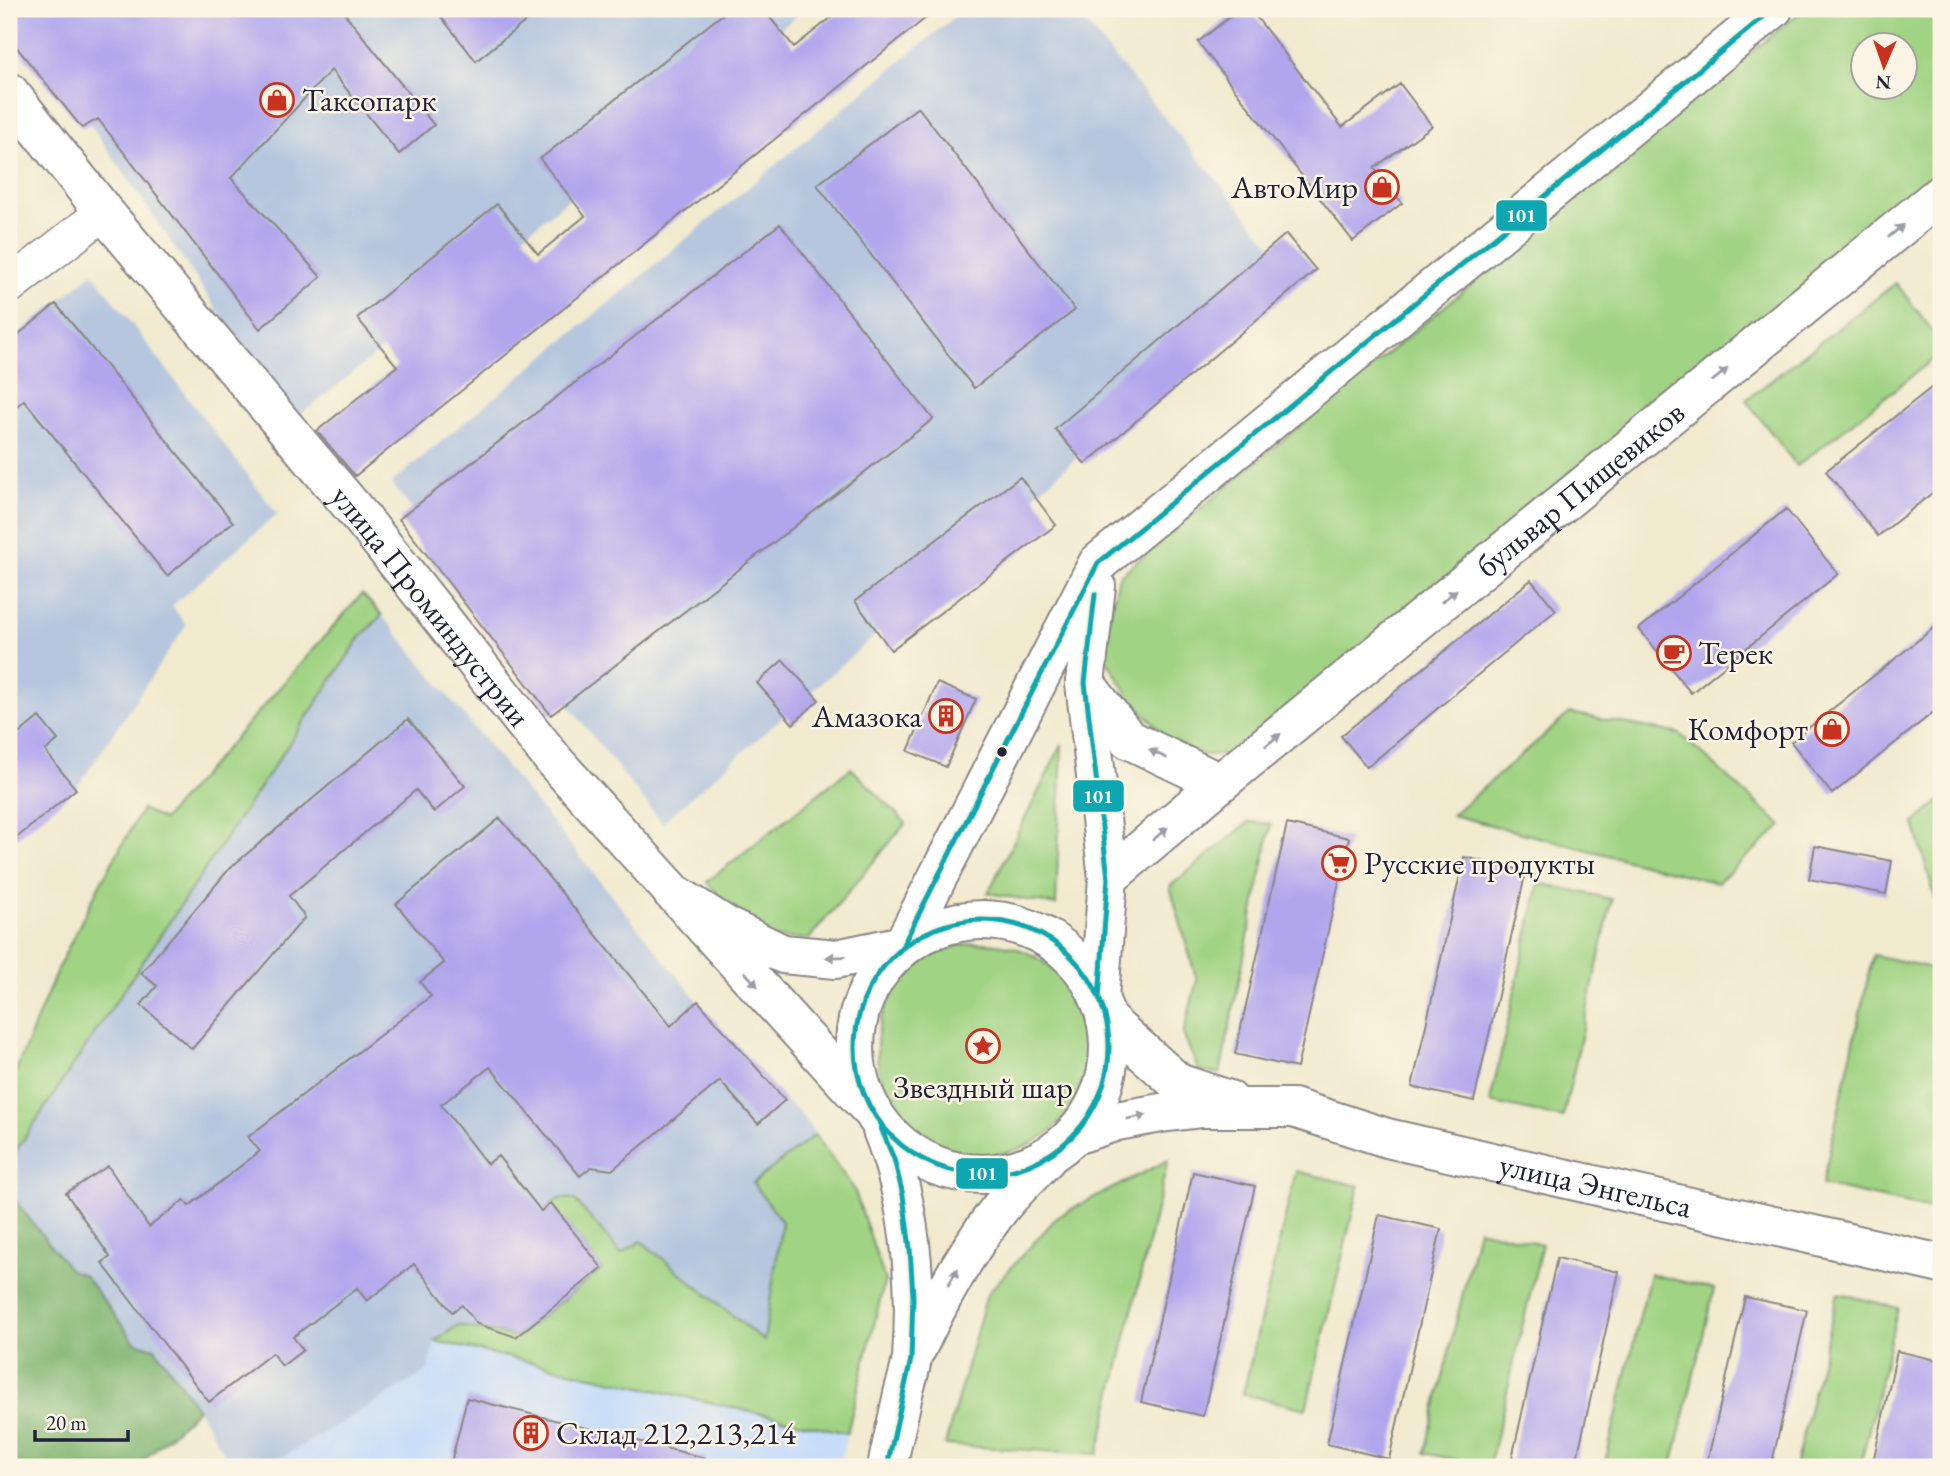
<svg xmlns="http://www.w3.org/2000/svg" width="1950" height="1476" font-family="'EB Garamond',serif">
<rect width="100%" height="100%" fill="#fcf5e5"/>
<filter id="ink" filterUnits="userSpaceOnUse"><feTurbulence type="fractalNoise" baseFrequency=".0143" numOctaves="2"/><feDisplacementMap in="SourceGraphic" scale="14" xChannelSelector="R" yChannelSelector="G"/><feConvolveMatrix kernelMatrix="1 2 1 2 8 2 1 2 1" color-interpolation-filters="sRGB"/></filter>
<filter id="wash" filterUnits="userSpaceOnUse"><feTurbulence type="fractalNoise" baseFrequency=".00686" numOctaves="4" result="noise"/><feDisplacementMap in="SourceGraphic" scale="28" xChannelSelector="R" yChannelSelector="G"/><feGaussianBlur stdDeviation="1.57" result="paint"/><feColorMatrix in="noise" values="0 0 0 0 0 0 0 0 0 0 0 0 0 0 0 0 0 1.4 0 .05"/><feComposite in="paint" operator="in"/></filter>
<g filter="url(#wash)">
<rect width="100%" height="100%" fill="#f1eacf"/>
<!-- built -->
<path fill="#c7ddf9" d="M 435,1341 L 847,1433 L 839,1467 L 266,1467 L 428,1371 Z
M 224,1453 L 233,1467 L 205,1467 Z"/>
<!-- industrial -->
<path fill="#b5c6de" d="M 12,9 L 805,9 L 293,421 Z
M 964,9 L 1074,9 L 1291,269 L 662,823 L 391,483 Z
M 93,273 L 277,514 L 172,606 L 186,625 L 76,789 L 9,844 L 9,342 Z
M 382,615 L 698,1001 L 785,1100 L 800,1113 L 854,1189 L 885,1280 L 847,1433 L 435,1341 L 428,1371 L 266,1467 L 233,1467 L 198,1409 L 155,1348 L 135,1342 L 84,1275 L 70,1271 L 9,1193 L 9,1161 L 360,638 Z"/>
<!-- green -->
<path fill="#a0d383" stroke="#617a5f" stroke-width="2" fill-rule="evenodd" d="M 1804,9 L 1941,9 L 1941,176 L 1233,754 L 1204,755 L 1174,746 L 1130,697 L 1102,653 L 1119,576 ZM 1862,46 L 1904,46 L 1904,88 L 1862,88 Z
M 1896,283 L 1941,342 L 1941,353 L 1797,466 L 1746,400 Z
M 362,594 L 382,615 L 360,638 L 9,1161 L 9,1088 L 57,970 L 99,886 L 142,809 L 163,820 Z
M 1570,713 L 1680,734 L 1782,826 L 1717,883 L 1452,815 Z
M 1062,744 L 1056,905 L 988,893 Z
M 851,768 L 906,823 L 809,939 L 754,937 L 707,882 Z
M 1941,800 L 1941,919 L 1914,823 Z
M 1249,822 L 1271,824 L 1220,1074 L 1199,1071 L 1183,1034 L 1197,981 L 1170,886 Z
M 1539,883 L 1612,899 L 1563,1118 L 1490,1102 Z
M877 1049a106 106 0 1 1 212 0a106 106 0 1 1-212 0Z
M 1873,955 L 1941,970 L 1941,1193 L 1937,1210 L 1822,1185 Z
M 815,1135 L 854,1189 L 885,1280 L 847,1433 L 435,1341 L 458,1325 L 516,1337 L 602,1269 L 551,1203 C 559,1198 566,1197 575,1200 L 621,1254 L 641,1241 L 764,1341 L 782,1222 L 753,1183 Z
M 1168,1160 L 1098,1454 L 945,1445 L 987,1294 L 1058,1216 Z
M 1296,1171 L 1359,1186 L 1306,1409 L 1243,1394 Z
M 1478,1229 L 1542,1244 L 1489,1467 L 1425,1453 Z
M 1650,1274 L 1714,1289 L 1672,1467 L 1604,1467 Z
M 1838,1293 L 1898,1308 L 1860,1467 L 1795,1467 Z"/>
<!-- forest -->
<path fill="#80b571" stroke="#516c56" stroke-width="2" d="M 9,1193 L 70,1270 L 84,1275 L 135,1342 L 155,1348 L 198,1409 L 136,1467 L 9,1467 Z"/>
<g id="blocks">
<!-- building -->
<path fill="#b1a5ed" d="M 9,9 L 341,9 L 434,125 L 399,154 L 331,70 L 231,178 L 321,277 L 260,329 L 98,119 L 82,128 L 9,38 Z
M 435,9 L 541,9 L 476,61 Z
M 729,9 L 763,9 L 794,47 L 842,9 L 937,9 L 355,476 L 317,431 L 397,366 L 357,318 L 497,204 L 538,254 L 585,216 L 540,159 Z
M 1240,9 L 1250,9 L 1342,127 L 1400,84 L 1432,126 L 1374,168 L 1402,203 L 1353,241 L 1198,42 Z
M 918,107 L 1075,310 L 974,388 L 817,185 Z
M 780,224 L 933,419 L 551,715 L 399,519 Z
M 1286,234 L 1316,270 L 1085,464 L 1055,429 Z
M 56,304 L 233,522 L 167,576 L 24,400 L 9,413 L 9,342 Z
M 1941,380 L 1941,486 L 1878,536 L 1826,471 Z
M 1020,477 L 1056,525 L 891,650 L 855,601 Z
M 1786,509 L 1838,574 L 1691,693 L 1639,629 Z
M 1531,580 L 1556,610 L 1367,767 L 1341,736 Z
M 1941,622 L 1941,706 L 1832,794 L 1791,742 Z
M 783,660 L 819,700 L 793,724 L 757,683 Z
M 937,683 L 976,699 L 946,767 L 908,751 Z
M 39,717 L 58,740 L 45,751 L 76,789 L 9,844 L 9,742 Z
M 408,719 L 465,786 L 434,812 L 416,790 L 289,896 L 305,917 L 192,1049 L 141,1005 L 157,986 L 141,973 L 230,868 Z
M 500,818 L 671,1026 L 698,1001 L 785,1100 L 758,1124 L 720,1081 L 612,1170 L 591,1167 L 580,1176 L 490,1067 L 441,1105 L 487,1164 L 498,1156 L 541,1211 L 551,1203 L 602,1268 L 516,1337 L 477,1324 L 462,1305 L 452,1312 L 414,1264 L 367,1301 L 357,1288 L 293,1337 L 303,1350 L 282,1366 L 272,1353 L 209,1402 L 102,1263 L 110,1257 L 66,1193 L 108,1166 L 149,1227 L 184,1200 L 189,1206 L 260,1151 L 248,1137 L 431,996 L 420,982 L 444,963 L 396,904 Z
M 1287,824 L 1349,838 L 1297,1068 L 1235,1054 Z
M 1815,846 L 1892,861 L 1886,894 L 1809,879 Z
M 1464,857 L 1526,871 L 1474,1101 L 1412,1087 Z
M 1193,1172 L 1255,1186 L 1203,1416 L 1141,1402 Z
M 1379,1215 L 1441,1229 L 1389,1459 L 1327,1444 Z
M 1557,1258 L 1619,1272 L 1575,1467 L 1510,1467 Z
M 1745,1297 L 1807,1310 L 1771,1467 L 1706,1467 Z
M 1897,1351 L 1941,1361 L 1941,1453 L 1938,1467 L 1872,1467 Z
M 467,1398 L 705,1458 L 704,1467 L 450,1467 Z"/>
</g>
</g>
<g filter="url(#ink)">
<use href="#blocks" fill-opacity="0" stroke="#8a8685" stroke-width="2"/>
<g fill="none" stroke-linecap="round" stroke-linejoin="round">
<!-- street casing -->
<g stroke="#8a8685" stroke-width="38">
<path id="street" d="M 9,286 L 104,212"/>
</g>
<!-- secondary casing -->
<g stroke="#8a8685" stroke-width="42">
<g id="secondary">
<path id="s1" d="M 9,92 L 104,212 L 364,521 L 556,763 L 868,1107"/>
<path d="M 1096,586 L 1085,683 L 1108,878 L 1099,998"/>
<path d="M 1085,683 L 1128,739 L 1220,783"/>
<path id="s2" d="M 1108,878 L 1220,783 L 1941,194"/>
<path d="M 672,892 L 729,928 L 783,954 L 836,959 L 903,945 L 1098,563 L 1773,9"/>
<circle cx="982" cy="1047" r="127"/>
<path d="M 1106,1019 L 1178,1083 L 1229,1100"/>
<path d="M 882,1130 C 910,1200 918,1281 912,1357 C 911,1369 906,1382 903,1394 C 898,1418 892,1443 887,1467"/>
<path id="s3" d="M 1072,1136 L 1117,1121 L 1161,1113 L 1202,1108 L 1293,1108 L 1387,1138 L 1941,1264"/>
<path d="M 917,1348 C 939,1301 963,1257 994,1216 C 1009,1195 1029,1177 1046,1159"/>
</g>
</g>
<!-- street -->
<use href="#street" stroke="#fff" stroke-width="35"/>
<!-- secondary -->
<use href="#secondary" stroke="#fff" stroke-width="38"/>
<!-- bus-1 casing -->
<g stroke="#fcf5e5" stroke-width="10">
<path id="bus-1" d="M 1095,594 L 1085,683 L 1108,878 L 1099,998
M855 1047a127 127 0 1 1 254 0a127 127 0 1 1-254 0Z
M 903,945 L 1098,563 L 1773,9
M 881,1128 L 894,1159 L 903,1195 L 910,1249 L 913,1296 L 911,1359 L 887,1467"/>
</g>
<!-- bus-1 -->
<use href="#bus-1" stroke="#0ea7b1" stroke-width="5"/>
</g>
<!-- one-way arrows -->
<defs><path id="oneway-solid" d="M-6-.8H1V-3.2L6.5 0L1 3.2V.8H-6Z" transform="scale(1.75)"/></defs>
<g fill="#9c9ca7">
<use href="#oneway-solid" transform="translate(1896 231) rotate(-39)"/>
<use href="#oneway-solid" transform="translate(1720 375) rotate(-39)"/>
<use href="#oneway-solid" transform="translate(1449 596) rotate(-39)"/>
<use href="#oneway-solid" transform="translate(1273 740) rotate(-39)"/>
<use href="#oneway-solid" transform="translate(1158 754) rotate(-154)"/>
<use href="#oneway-solid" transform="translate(1160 834) rotate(-40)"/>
<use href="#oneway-solid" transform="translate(836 957) rotate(177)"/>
<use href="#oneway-solid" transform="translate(751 979) rotate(48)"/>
<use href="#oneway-solid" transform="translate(1137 1117) rotate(-11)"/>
<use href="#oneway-solid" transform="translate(953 1277) rotate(-60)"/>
</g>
</g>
<!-- icons -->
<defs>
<g id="shop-ring" transform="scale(1.75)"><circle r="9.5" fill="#fcf5e5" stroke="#c8321e" stroke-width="1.5"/><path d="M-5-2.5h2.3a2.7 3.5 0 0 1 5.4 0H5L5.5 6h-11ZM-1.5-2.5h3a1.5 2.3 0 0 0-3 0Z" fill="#c8321e"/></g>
<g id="cafe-ring" transform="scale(1.75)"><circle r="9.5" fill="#fcf5e5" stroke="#c8321e" stroke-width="1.5"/><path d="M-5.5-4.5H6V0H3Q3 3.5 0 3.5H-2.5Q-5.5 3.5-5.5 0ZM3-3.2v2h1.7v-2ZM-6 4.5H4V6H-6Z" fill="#c8321e"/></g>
<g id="building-ring" transform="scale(1.75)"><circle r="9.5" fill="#fcf5e5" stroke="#c8321e" stroke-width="1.5"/><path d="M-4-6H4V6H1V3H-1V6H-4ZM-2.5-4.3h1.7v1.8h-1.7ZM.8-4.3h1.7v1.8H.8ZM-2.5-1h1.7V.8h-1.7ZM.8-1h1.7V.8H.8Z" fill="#c8321e"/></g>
<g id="supermarket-ring" transform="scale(1.75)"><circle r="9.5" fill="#fcf5e5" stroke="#c8321e" stroke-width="1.5"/><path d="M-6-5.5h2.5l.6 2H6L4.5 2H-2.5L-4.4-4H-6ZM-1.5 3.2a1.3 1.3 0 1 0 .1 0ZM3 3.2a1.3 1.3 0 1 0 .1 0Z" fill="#c8321e"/></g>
<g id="sight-ring" transform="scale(1.75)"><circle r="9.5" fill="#fcf5e5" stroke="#c8321e" stroke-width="1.5"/><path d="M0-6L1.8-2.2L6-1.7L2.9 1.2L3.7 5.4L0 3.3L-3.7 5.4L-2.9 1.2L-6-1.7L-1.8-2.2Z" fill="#c8321e"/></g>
</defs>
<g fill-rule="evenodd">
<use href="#shop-ring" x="277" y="100"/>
<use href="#shop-ring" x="1382" y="187"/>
<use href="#cafe-ring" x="1674" y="653"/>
<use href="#building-ring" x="946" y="716"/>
<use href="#shop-ring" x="1832" y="729"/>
<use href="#supermarket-ring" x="1339" y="863"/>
<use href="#sight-ring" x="983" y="1046"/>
<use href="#building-ring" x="531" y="1433"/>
</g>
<!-- markers -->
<circle fill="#22223b" stroke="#fcf5e5" stroke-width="2.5" cx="1002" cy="752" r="6"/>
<g text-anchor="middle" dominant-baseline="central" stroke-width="5" stroke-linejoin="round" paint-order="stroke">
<!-- poi labels -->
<g font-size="32" fill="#22223b" stroke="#fcf5e5" text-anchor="start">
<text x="302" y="100">Таксопарк</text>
<text x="1358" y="187" text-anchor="end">АвтоМир</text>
<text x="1698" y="653">Терек</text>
<text x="922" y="716" text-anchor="end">Амазока</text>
<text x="1808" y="729" text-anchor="end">Комфорт</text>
<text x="1364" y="863">Русские продукты</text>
<text x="983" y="1087" text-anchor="middle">Звездный шар</text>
<text x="556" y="1433">Склад 212,213,214</text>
</g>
<!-- street labels -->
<g font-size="32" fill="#22223b" stroke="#fcf5e5">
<text stroke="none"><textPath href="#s2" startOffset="612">бульвар Пищевиков</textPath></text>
<text stroke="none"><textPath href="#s1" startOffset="665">улица Проминдустрии</textPath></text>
<text stroke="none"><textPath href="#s3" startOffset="537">улица Энгельса</textPath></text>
</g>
</g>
<g stroke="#fcf5e5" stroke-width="2.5">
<rect x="1495" y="199" width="53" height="33" rx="7" fill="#0ea7b1"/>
<rect x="1072" y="779" width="53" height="34" rx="7" fill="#0ea7b1"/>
<rect x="955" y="1157" width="54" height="33" rx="7" fill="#0ea7b1"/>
</g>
<g font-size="19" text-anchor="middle" font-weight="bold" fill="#fff">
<text x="1521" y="222">101</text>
<text x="1098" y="803">101</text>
<text x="982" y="1180">101</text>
</g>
<!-- margin -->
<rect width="1950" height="1476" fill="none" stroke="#fcf5e5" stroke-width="35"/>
<!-- north arrow -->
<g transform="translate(1884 66) rotate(182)"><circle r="33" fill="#fcf5e5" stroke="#a5a1a1" stroke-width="2"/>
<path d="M0-5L12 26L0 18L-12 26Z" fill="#c8321e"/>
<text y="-10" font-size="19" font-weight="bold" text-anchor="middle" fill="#22223b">N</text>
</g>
<!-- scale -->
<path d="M35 1430v10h93v-10" fill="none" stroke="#22223b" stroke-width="3.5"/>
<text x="46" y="1430" font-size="21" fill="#22223b" stroke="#fcf5e5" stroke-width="5" paint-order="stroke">20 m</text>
</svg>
